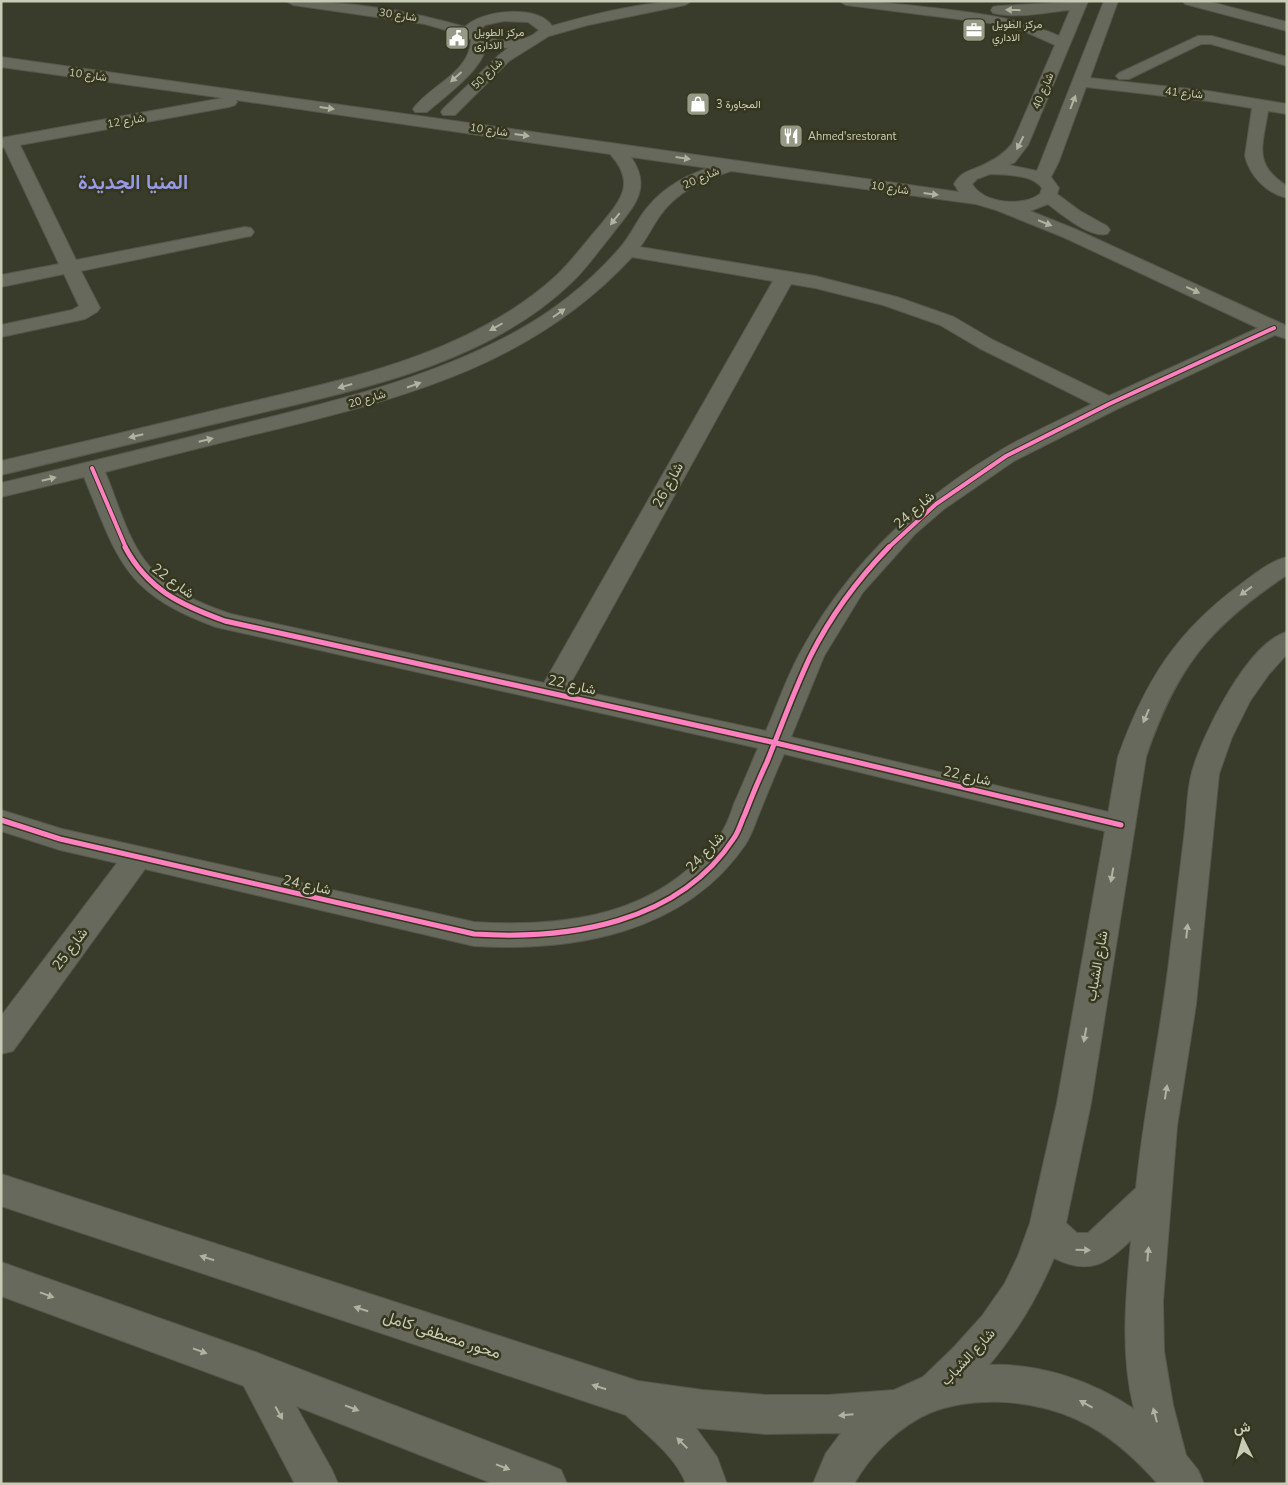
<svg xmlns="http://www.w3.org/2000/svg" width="1288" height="1485" font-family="'Nunito Sans',Vazirmatn,sans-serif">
<rect width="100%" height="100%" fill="#393b2b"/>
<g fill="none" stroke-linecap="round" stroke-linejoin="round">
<!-- minor casing -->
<g stroke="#55574b" stroke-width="2">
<path id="minor" d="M 286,1 C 346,1 407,10 465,27 C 481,10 538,4 552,26 C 597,13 645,1 692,1 L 685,5 L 588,25 L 549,36 L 509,61 L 455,115 L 443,115 L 441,112 L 443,109 L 499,55 L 508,48 L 485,46 C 486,67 443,98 427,112 L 415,112 L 413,109 C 430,85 470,73 471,40 L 466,36 L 425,24 L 293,5 ZM 504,21 L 528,22 L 539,30 C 526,44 493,43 478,32 L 485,25 Z
M 839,1 C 874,1 908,5 943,9 C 984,14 1021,19 1059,36 L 1070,10 C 1046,12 1017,19 993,13 L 991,10 L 993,7 L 998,6 L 1088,1 L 1028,145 L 1015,162 L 1009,165 L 1037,171 L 1104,1 L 1118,1 L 1090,78 L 1208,91 L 1287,104 L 1287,114 L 1268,111 C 1263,145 1252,164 1287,186 L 1287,198 C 1266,193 1250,176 1245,156 L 1252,108 L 1208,101 L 1086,87 L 1059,161 L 1051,177 L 1059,188 L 1057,194 L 1080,211 L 1107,226 L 1110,230 L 1107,234 C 1090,238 1062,215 1048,204 L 1030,211 L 1075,229 L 1287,326 L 1287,339 L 1275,335 L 1117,409 L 1014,461 L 944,509 L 915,534 L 863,592 L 824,656 L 791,737 L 1121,815 L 1131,818 L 1135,825 L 1131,832 L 1121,835 L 784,754 C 775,774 767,794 759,814 C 755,824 751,836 745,845 C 685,933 573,952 474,946 L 145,869 L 13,1051 L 1,1054 L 1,1016 L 117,863 L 60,850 L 1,831 L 1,810 L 62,829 L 474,922 C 554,927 641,919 700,858 C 708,850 717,842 722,832 C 727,824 731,813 734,804 C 742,786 750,767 758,748 L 216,627 C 124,593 119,562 84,477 L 1,497 L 1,483 C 82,464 162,444 242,424 C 336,401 431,378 517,331 C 555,310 590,282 619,249 C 628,239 634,227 641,216 C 658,191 680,178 708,168 L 631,157 C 653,189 633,207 613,233 C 599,250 587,268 571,283 C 482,368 350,391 235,419 C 157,437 79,456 1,475 L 1,461 C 80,443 158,424 237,405 C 347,379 469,355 556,276 C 571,262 584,244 598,228 C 619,202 638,184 610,154 L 236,100 L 237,102 L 235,105 L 229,107 L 20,145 L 76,260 L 245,227 L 251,228 L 254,232 L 251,236 L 245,237 L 81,271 L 100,308 L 97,312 L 85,319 L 1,337 L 1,325 L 72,310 L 79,306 L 64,274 L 1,287 L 1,275 L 59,264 L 4,147 L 1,148 L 1,138 L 223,98 L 1,67 L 1,57 L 959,192 L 954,184 C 963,169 973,171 987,163 C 998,158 1005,152 1012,144 L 1055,45 L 1024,31 L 997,24 L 846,5 ZM 731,171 L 976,204 L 996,210 L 1063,237 L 1258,328 L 1109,396 L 993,340 L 954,317 L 897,297 L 815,276 L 640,247 C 647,238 652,227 659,217 C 676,192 703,180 731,171 ZM 990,174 C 1005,175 1032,174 1042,188 L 1040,194 C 1023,207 984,204 972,184 L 977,179 ZM 632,257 L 773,281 L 544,683 L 231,614 C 201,604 170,591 149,566 C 127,540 118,502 105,472 C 164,457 222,442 281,428 C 414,395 536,361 632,257 ZM 791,284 L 815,288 L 883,305 L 940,325 L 979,348 L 1092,404 C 1061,420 1027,434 998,452 C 914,502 845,569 799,655 C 786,679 777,706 766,731 L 568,688 Z
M 1183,1 L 1207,1 L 1287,22 L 1287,31 L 1185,4 Z
M 1198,36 L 1212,36 L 1287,57 L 1287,66 L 1211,44 L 1201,44 L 1129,79 L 1119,79 L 1116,76 L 1119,73 Z
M 255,1352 L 269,1358 L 332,1470 L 338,1484 L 295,1484 L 236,1371 L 241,1358 Z"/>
</g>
<!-- tertiary casing -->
<g stroke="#55574b" stroke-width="2">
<path id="tertiary" d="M 1287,557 L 1287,575 C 1209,627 1176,668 1146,757 L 1091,1103 L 1066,1223 L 1077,1233 L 1088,1233 L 1136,1188 C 1144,1109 1161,1032 1170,953 C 1175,911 1180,870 1185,829 C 1187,810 1187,790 1192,772 C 1202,735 1248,642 1287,632 L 1287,654 L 1269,674 L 1250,701 L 1232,737 L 1219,774 L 1196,1004 L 1177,1126 L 1163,1301 L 1164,1351 L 1173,1405 L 1186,1455 L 1198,1470 L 1204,1484 L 1158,1484 C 1135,1458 1109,1434 1078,1420 C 1035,1400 976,1395 932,1412 C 900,1425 871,1454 854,1484 L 813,1484 L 826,1453 L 841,1433 L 766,1434 L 696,1428 L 717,1457 L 727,1484 L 686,1484 C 676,1456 646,1435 626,1415 L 1,1206 L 1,1174 L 638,1381 L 703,1390 L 766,1395 L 828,1395 L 894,1390 L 923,1377 L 954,1347 L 982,1316 L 1005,1283 L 1018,1256 L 1030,1223 L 1057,1103 L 1118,757 C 1145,681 1176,632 1241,584 C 1255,574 1270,561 1287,557 ZM 1131,1240 C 1126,1296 1120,1353 1134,1409 C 1092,1381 1040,1363 989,1365 C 1018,1330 1036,1300 1054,1258 C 1088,1275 1106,1265 1131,1240 Z
M 1,1262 L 255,1352 L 547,1464 L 561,1470 L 567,1484 L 494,1484 L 255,1390 L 1,1296 Z"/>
</g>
<!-- minor -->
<use href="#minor" fill="#67695c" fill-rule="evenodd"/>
<!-- tertiary -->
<use href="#tertiary" fill="#67695c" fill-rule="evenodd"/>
<!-- cycleway-far1 casing -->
<g stroke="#34371d" stroke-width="6">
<path id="cycleway-far1" d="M 92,468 L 126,548
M 888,548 L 936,504 L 1006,456 L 1109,404 L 1274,328"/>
</g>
<!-- cycleway casing -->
<g stroke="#34371d" stroke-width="8">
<path id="cycleway" d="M 125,547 C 148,590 181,605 225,621 L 776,743 L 1121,825
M 1,820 L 60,839 L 474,934 C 568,940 678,924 734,838 C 739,831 741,822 745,814 C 752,796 759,779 767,762 C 781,727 794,691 810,657 C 830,617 858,579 889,547"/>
</g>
<!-- cycleway-far1 -->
<use href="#cycleway-far1" stroke="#ff80c0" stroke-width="4"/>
<!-- cycleway -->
<use href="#cycleway" stroke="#ff80c0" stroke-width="5"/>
</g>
<!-- one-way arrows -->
<defs><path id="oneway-solid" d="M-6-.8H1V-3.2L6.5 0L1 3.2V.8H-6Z" transform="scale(1.25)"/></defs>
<g fill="#b0b3a0">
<use href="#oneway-solid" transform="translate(1013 10) rotate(-179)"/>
<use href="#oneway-solid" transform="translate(456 77) rotate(138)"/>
<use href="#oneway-solid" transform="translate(1073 102) rotate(-69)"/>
<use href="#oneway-solid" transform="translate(327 108) rotate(8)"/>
<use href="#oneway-solid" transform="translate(522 135) rotate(8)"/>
<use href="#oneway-solid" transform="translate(1020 143) rotate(117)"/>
<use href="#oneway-solid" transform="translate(683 158) rotate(8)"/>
<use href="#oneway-solid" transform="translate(931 194) rotate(7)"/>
<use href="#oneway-solid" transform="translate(615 219) rotate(128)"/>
<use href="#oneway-solid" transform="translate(1045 223) rotate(22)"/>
<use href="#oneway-solid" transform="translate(1193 290) rotate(25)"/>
<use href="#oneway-solid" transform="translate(559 313) rotate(-35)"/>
<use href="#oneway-solid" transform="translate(496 327) rotate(150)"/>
<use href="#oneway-solid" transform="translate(414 385) rotate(-19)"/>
<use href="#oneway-solid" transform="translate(345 386) rotate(164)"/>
<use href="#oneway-solid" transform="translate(136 436) rotate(167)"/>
<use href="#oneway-solid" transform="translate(206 440) rotate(-14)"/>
<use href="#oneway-solid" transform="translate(49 479) rotate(-14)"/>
<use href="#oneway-solid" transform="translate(1246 591) rotate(144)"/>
<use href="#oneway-solid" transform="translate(1146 716) rotate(113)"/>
<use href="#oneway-solid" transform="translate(1112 875) rotate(100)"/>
<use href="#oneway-solid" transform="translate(1187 931) rotate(-84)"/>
<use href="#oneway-solid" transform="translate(1085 1035) rotate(100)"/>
<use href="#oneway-solid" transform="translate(1166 1092) rotate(-81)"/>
<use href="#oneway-solid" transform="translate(1083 1250) rotate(1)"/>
<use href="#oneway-solid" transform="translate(1148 1254) rotate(-85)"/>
<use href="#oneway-solid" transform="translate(207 1258) rotate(-162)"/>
<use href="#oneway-solid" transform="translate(47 1295) rotate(20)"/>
<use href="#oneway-solid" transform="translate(361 1309) rotate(-162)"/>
<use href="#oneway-solid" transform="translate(200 1351) rotate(20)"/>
<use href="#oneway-solid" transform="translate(599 1387) rotate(-162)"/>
<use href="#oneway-solid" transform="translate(1086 1404) rotate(-151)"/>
<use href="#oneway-solid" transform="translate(352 1408) rotate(21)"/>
<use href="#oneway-solid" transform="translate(279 1413) rotate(61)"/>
<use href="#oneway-solid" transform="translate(846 1415) rotate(175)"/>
<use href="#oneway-solid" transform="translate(1155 1415) rotate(-105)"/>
<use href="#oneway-solid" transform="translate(682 1443) rotate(-135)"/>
<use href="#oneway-solid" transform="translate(503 1467) rotate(21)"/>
</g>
<!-- icons -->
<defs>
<g id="office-square" transform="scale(1.25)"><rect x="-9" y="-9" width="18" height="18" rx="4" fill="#969985" stroke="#34371d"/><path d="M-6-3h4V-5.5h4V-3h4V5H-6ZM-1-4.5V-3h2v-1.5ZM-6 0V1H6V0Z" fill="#fff"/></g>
<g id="civic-square" transform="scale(1.25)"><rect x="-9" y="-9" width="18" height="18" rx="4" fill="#969985" stroke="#34371d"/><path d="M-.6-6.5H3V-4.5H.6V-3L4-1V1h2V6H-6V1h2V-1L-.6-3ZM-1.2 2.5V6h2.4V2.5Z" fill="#fff"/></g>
<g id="shop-square" transform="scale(1.25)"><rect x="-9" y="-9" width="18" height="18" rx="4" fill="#969985" stroke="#34371d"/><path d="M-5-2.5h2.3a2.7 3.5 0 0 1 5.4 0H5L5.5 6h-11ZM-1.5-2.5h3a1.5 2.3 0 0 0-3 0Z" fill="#fff"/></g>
<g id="restaurant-square" transform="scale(1.25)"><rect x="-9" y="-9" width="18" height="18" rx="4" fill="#969985" stroke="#34371d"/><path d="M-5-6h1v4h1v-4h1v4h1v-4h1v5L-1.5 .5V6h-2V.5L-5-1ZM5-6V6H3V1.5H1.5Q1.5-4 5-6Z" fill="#fff"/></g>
</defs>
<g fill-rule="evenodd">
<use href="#office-square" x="974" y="30"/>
<use href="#civic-square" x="457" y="38"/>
<use href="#shop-square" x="698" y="104"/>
<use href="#restaurant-square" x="791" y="136"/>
</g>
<g text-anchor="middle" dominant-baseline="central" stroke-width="5" stroke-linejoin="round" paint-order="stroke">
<!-- far-street labels -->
<g font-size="11" fill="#c8ccb6" stroke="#34371d">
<text transform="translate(398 15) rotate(8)">شارع 30</text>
<text transform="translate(487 74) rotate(-44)">شارع 50</text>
<text transform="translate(88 75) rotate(8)">شارع 10</text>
<text transform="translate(1043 91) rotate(-67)">شارع 40</text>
<text transform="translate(1184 93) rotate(6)">شارع 41</text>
<text transform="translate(126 121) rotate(-10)">شارع 12</text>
<text transform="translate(489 130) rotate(8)">شارع 10</text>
<text transform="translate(701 178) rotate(-24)">شارع 20</text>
<text transform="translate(890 188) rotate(9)">شارع 10</text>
<text transform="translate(367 399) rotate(-16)">شارع 20</text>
</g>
<!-- far-poi labels -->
<g font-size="11" fill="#c8ccb6" stroke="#34371d" text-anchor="start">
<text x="992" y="24">مركز الطويل<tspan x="992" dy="13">الاداري</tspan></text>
<text x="474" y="32">مركز الطويل<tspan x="474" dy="13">الادارى</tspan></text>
<text x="716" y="104">المجاورة 3</text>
<text x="808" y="136">Ahmed'srestorant</text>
</g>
<!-- street labels -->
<g font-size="14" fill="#c8ccb6" stroke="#34371d">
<text transform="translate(668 485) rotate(-61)">شارع 26</text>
<text transform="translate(914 510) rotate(-41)">شارع 24</text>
<text transform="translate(173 581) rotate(36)">شارع 22</text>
<text transform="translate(572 685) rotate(13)">شارع 22</text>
<text transform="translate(967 776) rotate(13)">شارع 22</text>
<text transform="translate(705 852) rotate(-47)">شارع 24</text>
<text transform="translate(307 885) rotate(13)">شارع 24</text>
<text transform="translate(70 949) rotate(-53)">شارع 25</text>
<text transform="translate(1097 966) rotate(-80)">شارع الشباب</text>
<text transform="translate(968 1357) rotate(-47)">شارع الشباب</text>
</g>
<!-- near-street labels -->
<g font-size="16" fill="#c8ccb6" stroke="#34371d">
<text transform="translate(442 1335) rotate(18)">محور مصطفى كامل</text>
</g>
<!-- far-town labels -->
<g font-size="20" font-weight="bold" fill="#989ae8" stroke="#34371d">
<text x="133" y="182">المنيا الجديدة</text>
</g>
</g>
<!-- border -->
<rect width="1288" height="1485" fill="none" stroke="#c8ccb6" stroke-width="5"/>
<!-- north arrow -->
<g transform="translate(1243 1440) rotate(355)" stroke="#34371d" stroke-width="4" paint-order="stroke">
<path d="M0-4L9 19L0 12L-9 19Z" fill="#c8ccb6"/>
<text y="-8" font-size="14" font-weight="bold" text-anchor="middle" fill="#c8ccb6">ش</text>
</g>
</svg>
